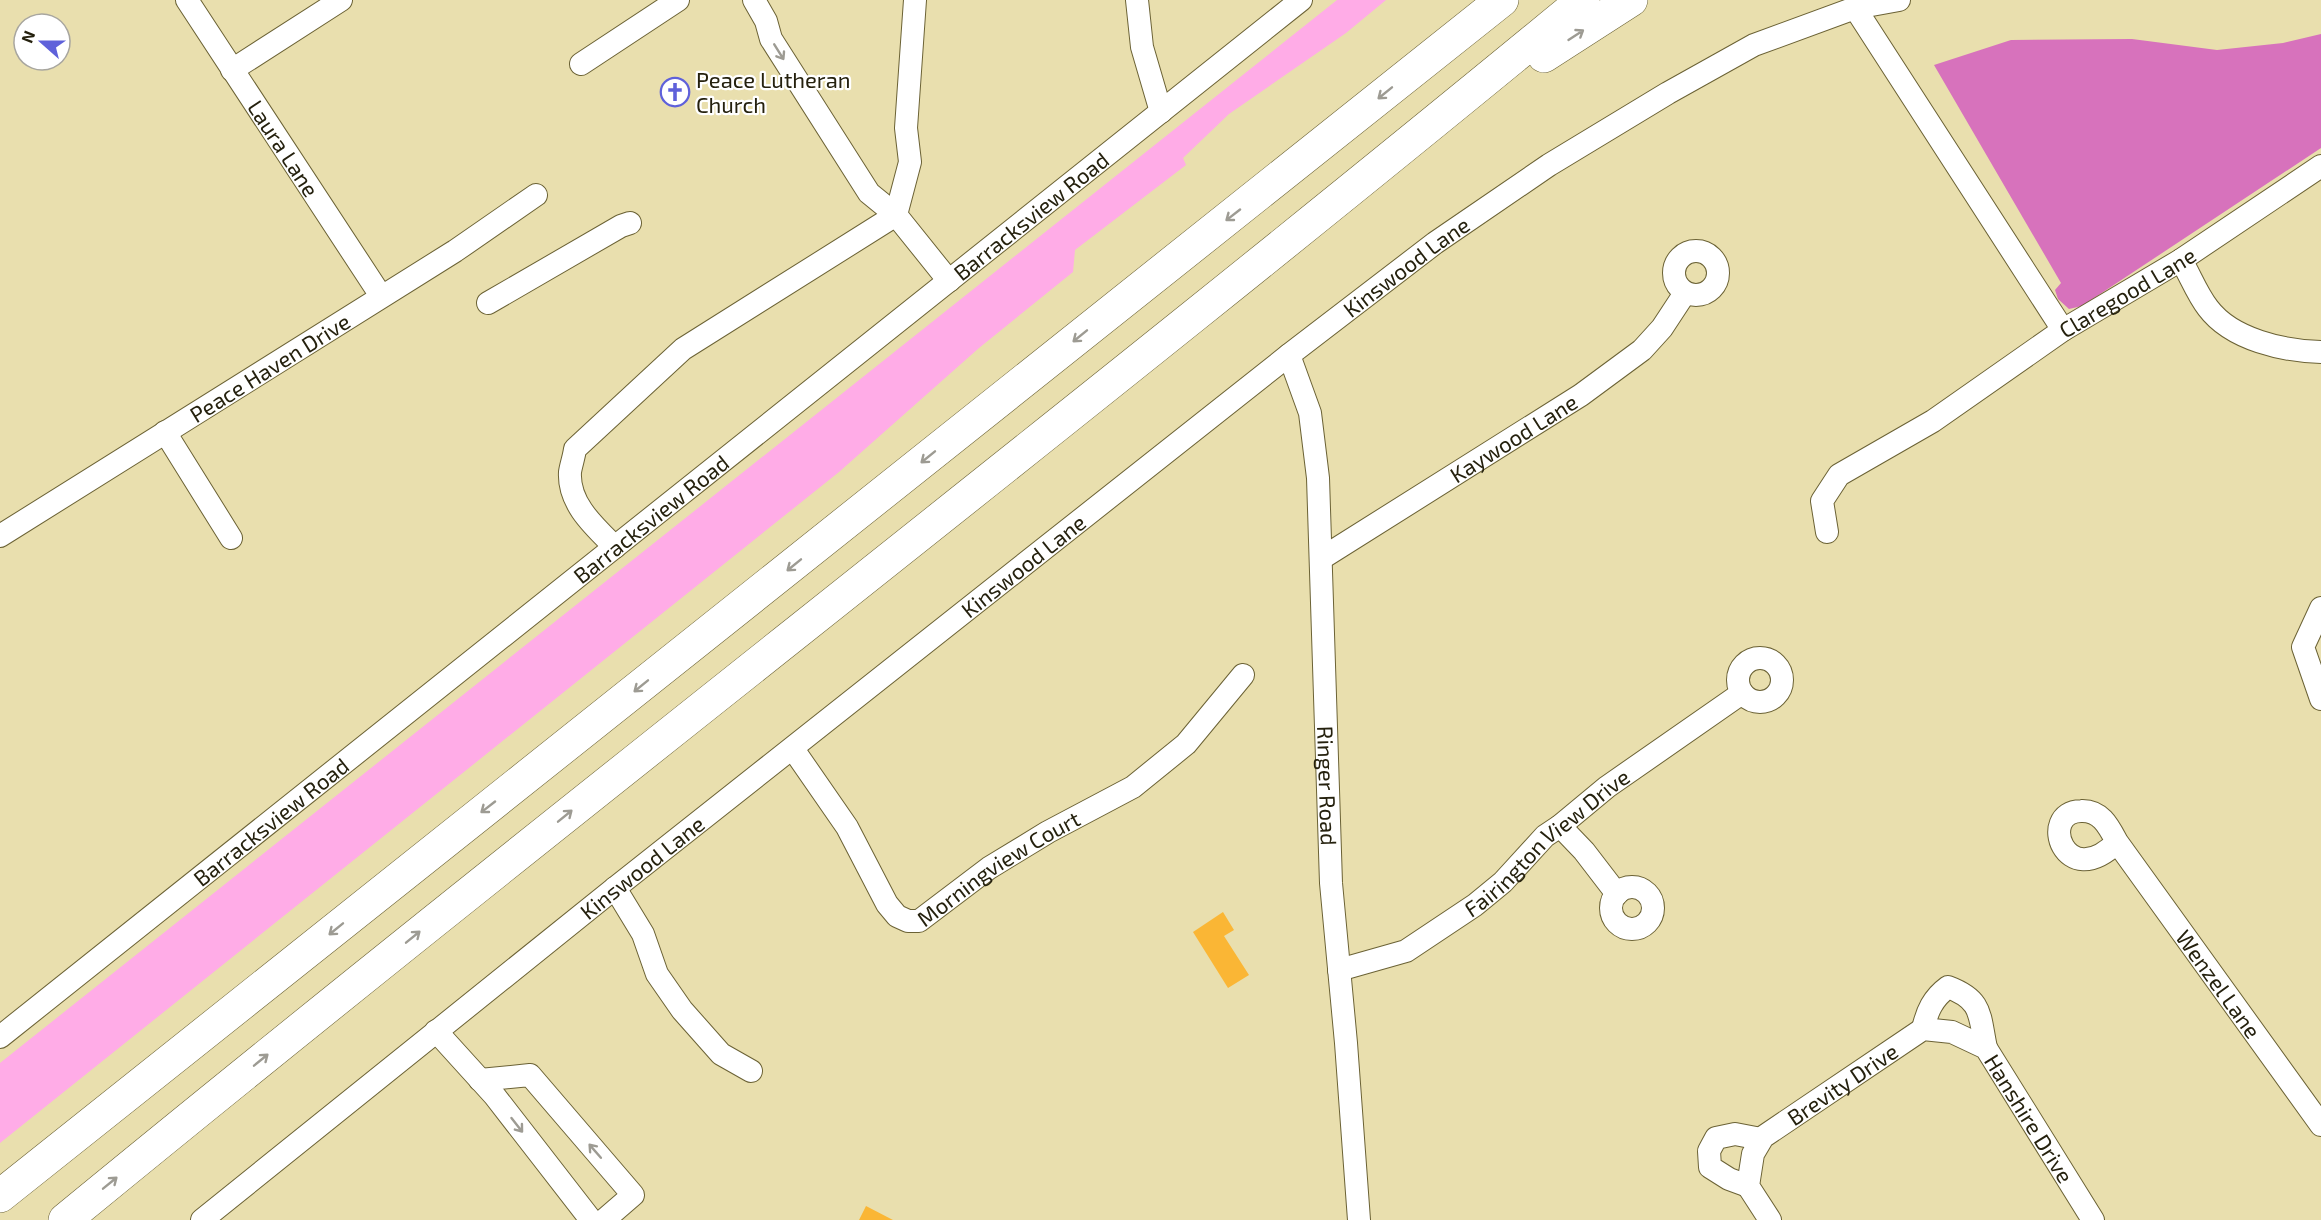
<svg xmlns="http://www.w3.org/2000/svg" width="2321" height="1220" font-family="'Exo 2',sans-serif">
<rect width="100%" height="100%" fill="#e9dfae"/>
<!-- green -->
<path fill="#fface7" d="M 1337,0 L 1386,0 L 1346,33 L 1229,114 L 1183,158 L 1186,165 L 1075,250 L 1073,272 L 979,348 L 839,472 L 0,1143 L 0,1063 Z"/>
<!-- forest -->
<path fill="#d772bc" d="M 2321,34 L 2321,148 L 2082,306 L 2069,309 L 2058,299 L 2055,290 L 2061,283 L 1934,65 L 2011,40 L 2132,39 L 2217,50 L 2283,43 Z"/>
<!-- building -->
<path fill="#fab635" d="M 1223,912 L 1234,930 L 1224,936 L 1249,975 L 1228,988 L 1193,932 Z
M 866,1206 L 893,1220 L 859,1220 Z"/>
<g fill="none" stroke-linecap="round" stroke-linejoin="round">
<!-- minor casing -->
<g stroke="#6b6235" stroke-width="24">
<g id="minor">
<path id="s1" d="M 187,0 L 381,296"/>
<path d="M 754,0 L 766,21 L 771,39 L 869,193 L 896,215 L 949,281"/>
<path d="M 1137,0 L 1142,47 L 1161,112"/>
<path d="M 1855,8 L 2063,330"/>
<path d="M 581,64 L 678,0"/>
<path d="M 232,70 L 341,0"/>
<circle cx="1696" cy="273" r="22"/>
<path d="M 2181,260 C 2190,275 2197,294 2208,308 C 2232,340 2284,351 2321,352"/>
<path d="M 488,303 L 621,226 L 630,223"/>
<path id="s2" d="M 1289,355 L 1310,413 L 1318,478 L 1331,883 L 1346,1043 L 1359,1220"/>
<path d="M 165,432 L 231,538"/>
<path id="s3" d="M 1827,532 L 1822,501 L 1839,475 L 1933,421 L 2063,330 L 2181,260 L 2321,166"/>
<path id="s4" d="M 0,536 L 455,251 L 536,195"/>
<path d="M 615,547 C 595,527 568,504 570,472 C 571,465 574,457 575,449 L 683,349 L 896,215 L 910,162 L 906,128 L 915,0"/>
<path id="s5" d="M 1322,558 L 1581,395 L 1642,350 L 1662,328 L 1685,293"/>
<path d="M 2321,608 L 2303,647 L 2321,699"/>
<circle cx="1760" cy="680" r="22"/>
<path id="s6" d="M 793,749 L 847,827 L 887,904 L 897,916 L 908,921 L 919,921 L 989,868 L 1048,832 L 1133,787 L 1186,744 L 1243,675"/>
<path d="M 1560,826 L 1584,851 L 1617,894"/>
<path id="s7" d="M 2117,842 C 2065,894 2037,812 2081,811 C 2101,810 2109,827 2117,842 L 2321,1125"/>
<circle cx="1632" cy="908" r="21"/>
<path d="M 615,888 L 643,934 L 657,974 L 682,1010 L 721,1054 L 751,1071"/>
<path id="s8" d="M 1339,970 L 1406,951 L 1475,905 L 1503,882 L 1545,836 L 1560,826 L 1607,787 L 1742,693"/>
<path d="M 1923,1029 C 1927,1011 1933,998 1948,987 C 1983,1000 1979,1015 1986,1048"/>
<path d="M 436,1031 L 494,1095 L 591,1220"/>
<path id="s9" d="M 0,1037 L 1301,0"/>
<path d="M 480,1080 L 530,1075 L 633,1195 L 604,1220"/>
<path d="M 1748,1186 L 1729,1179 L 1710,1167 L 1709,1151 L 1716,1138 L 1735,1134 L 1761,1139"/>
<path id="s10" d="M 202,1220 L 615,888 L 1289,355 L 1435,243 L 1549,165 L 1668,93 L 1754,45 L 1855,8 L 1899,0"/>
<path id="s11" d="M 1770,1220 L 1748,1186 L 1753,1154 L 1763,1137 L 1923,1029 L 1952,1032 L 1986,1048 L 2093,1220"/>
</g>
</g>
<!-- highway casing -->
<g stroke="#6b6235" stroke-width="34">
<path id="highway" d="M 1544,56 L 1631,0
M 0,1196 L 1502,0
M 65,1220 C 567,808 1082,413 1583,0"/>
</g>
<!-- minor -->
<use href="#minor" stroke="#fff" stroke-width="22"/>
<!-- highway -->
<use href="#highway" stroke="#fff" stroke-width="33"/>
</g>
<!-- one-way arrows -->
<defs><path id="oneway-shaft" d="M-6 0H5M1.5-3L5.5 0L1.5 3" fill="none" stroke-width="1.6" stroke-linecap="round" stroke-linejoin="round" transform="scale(1.5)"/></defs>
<g stroke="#9d9b93">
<use href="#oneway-shaft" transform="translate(1576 35) rotate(-33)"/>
<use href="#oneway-shaft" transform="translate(779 52) rotate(58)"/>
<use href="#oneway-shaft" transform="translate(1385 93) rotate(141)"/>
<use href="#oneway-shaft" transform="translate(1233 215) rotate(142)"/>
<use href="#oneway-shaft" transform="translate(1080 336) rotate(141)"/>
<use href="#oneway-shaft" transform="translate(928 457) rotate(141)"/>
<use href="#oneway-shaft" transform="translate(794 565) rotate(141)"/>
<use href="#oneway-shaft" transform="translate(641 686) rotate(141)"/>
<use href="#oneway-shaft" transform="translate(488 807) rotate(142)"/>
<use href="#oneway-shaft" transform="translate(565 816) rotate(-39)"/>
<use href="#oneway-shaft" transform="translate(336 929) rotate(141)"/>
<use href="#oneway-shaft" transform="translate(413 937) rotate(-39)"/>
<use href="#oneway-shaft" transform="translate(261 1060) rotate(-39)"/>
<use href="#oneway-shaft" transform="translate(517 1125) rotate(52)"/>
<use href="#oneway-shaft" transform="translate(595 1151) rotate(-131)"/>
<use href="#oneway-shaft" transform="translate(110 1183) rotate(-39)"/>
</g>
<!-- icons -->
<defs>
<g id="church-ring" transform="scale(1.5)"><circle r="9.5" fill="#fff" stroke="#5f61da" stroke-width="1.5"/><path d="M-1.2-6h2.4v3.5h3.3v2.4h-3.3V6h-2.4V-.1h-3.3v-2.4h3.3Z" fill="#5f61da"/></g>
</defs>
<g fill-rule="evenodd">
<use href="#church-ring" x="675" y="92"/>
</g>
<g text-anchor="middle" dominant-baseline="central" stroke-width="4.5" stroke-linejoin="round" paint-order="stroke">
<!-- poi labels -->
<g font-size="22" fill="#25210e" stroke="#fff" text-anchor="start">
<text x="696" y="79">Peace Lutheran<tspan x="696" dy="25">Church</tspan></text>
</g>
<!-- street labels -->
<g font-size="22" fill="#25210e" stroke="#fff">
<text stroke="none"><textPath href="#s1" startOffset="177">Laura Lane</textPath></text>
<text stroke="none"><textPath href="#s9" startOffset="1318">Barracksview Road</textPath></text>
<text stroke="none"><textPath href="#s10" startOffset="1536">Kinswood Lane</textPath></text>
<text stroke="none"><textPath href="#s3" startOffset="404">Claregood Lane</textPath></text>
<text stroke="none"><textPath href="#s4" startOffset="318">Peace Haven Drive</textPath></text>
<text stroke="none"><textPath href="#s5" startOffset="226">Kaywood Lane</textPath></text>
<text stroke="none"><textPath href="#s9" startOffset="832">Barracksview Road</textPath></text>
<text stroke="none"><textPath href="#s10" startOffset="1050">Kinswood Lane</textPath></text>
<text stroke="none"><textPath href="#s2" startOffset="435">Ringer Road</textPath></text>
<text stroke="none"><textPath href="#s9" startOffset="346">Barracksview Road</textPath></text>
<text stroke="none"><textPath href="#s8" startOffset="248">Fairington View Drive</textPath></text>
<text stroke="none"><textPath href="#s6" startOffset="316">Morningview Court</textPath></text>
<text stroke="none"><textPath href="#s10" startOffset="564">Kinswood Lane</textPath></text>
<text stroke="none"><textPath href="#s7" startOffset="338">Wenzel Lane</textPath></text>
<text stroke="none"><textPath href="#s11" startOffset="188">Brevity Drive</textPath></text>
<text stroke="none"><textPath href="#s11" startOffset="435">Hanshire Drive</textPath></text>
</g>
</g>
<!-- north arrow -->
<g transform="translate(42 42) rotate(291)"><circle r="28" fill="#ffffff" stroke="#a8a69f" stroke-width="1.5"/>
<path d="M0-4.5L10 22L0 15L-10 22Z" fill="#5f61da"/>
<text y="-9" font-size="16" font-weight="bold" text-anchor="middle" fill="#25210e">N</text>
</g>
</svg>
